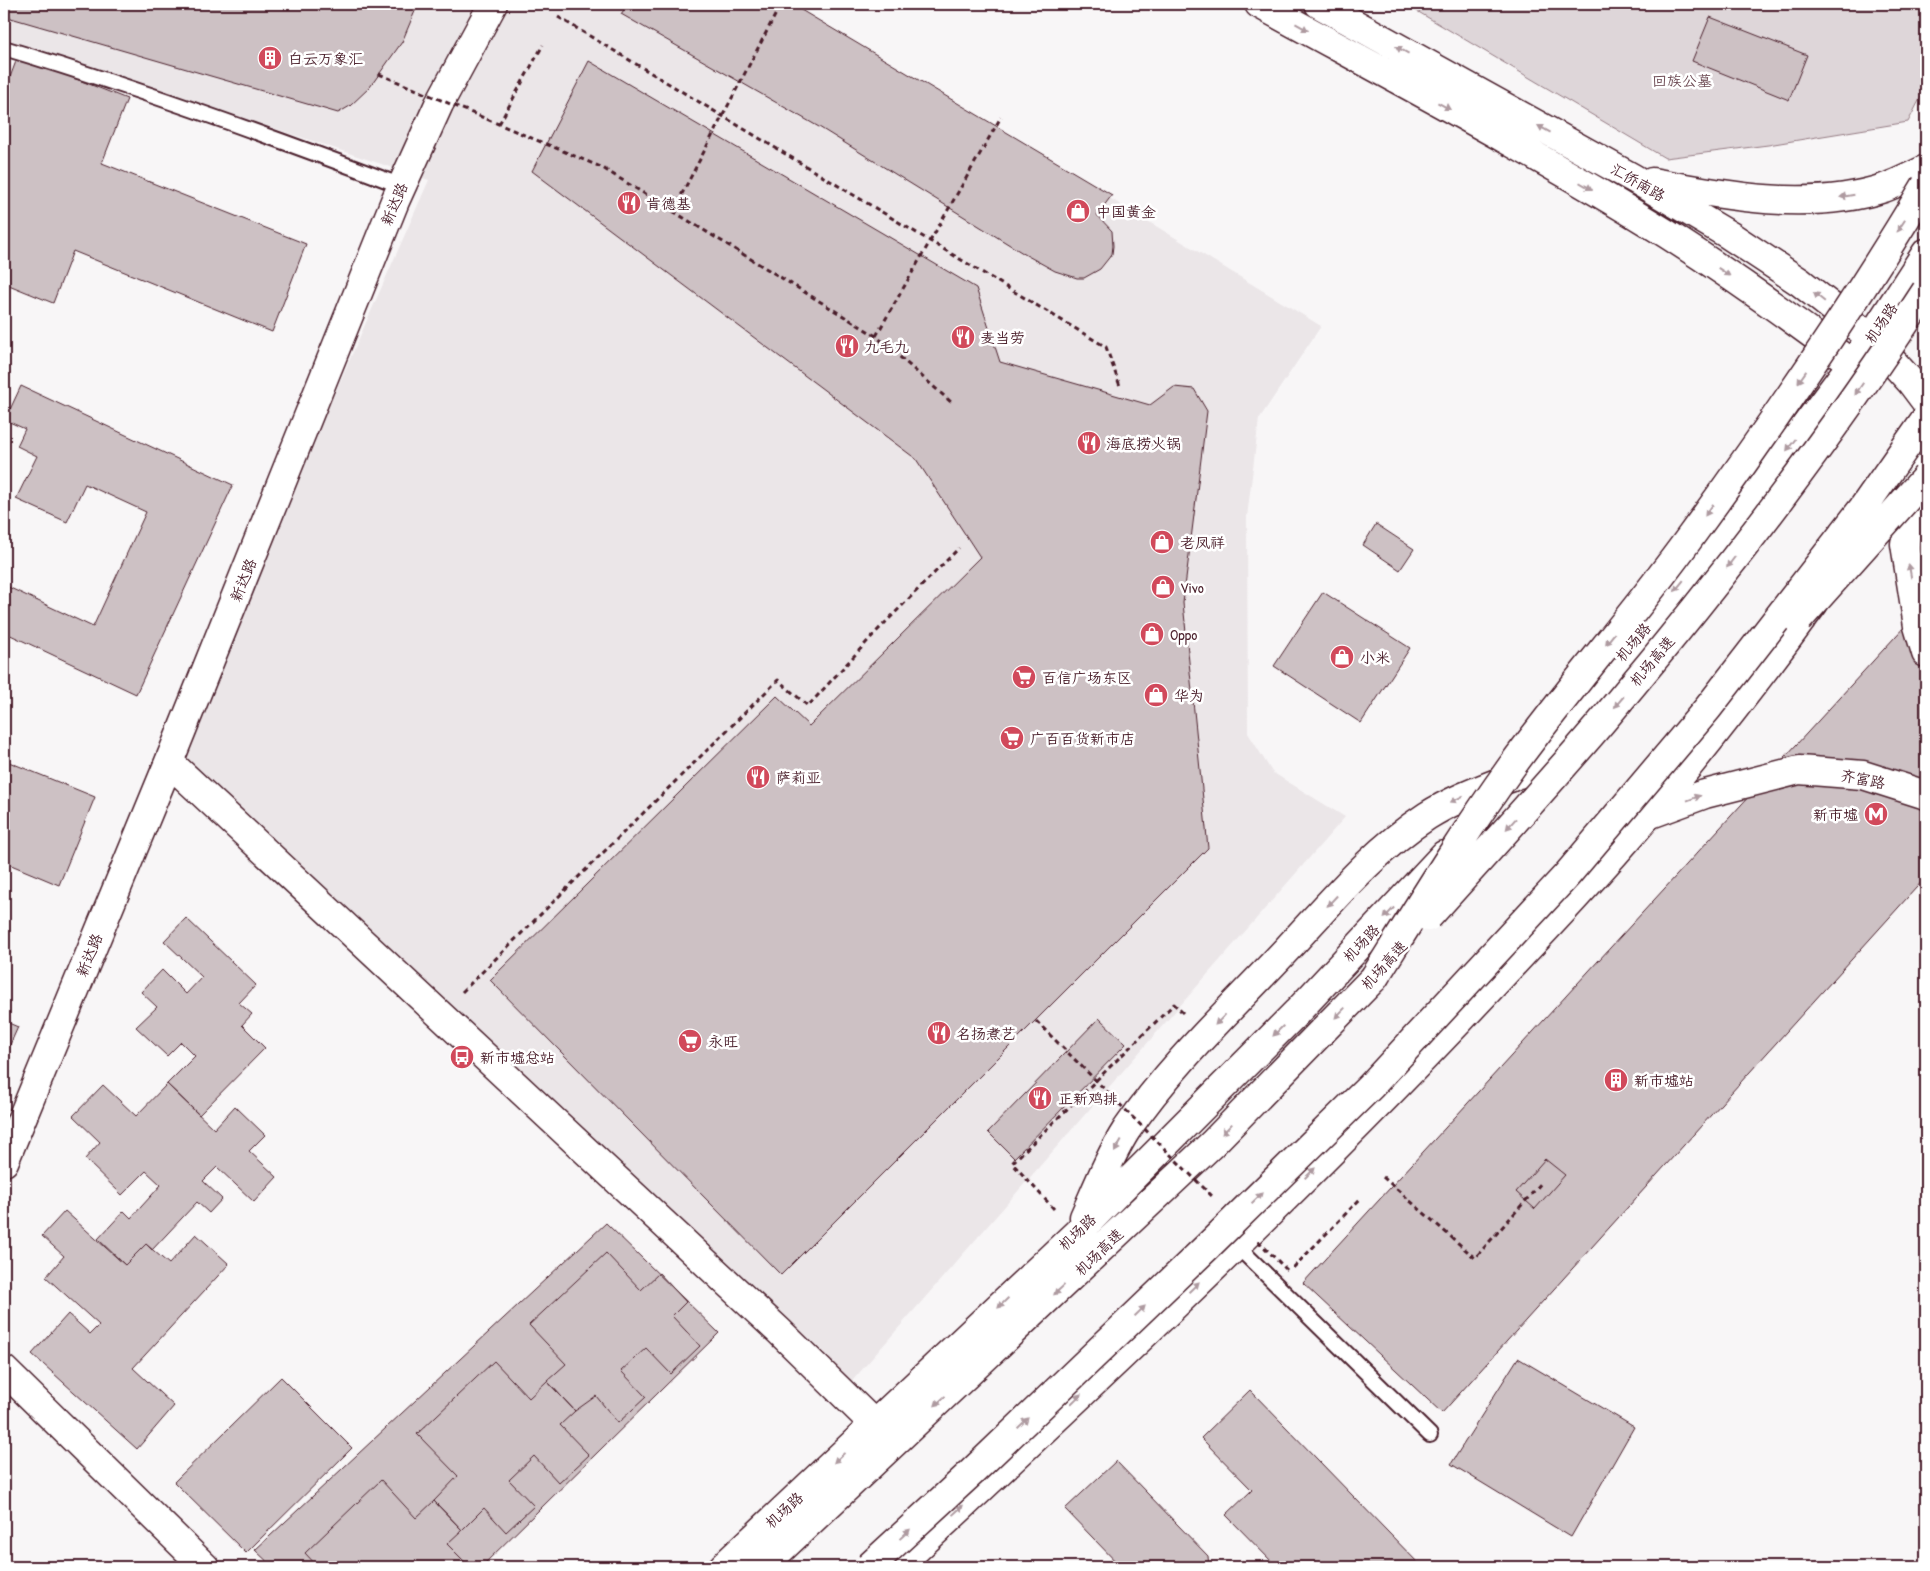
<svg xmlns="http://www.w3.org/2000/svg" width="1930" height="1571" font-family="'Patrick Hand','LXGW WenKai TC',sans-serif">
<rect width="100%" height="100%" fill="#f8f6f7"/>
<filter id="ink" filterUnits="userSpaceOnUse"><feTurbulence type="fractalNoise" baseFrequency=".02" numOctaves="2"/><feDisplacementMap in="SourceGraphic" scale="10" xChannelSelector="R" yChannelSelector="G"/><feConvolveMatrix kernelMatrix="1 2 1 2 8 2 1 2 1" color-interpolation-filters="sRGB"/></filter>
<g filter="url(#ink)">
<!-- built -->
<path fill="#ebe6e8" d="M 4,4 L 789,4 L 1321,326 L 1259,419 L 1247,517 L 1248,733 L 1272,772 L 1345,817 L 846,1388 L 174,757 L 429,180 L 4,38 Z"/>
<!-- green -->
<path fill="#ded6d9" stroke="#947a82" d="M 1405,4 L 1926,4 L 1926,87 L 1908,122 L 1768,145 L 1665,158 Z"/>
<!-- building -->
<path fill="#cdc1c4" stroke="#4a1f2b" d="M 4,4 L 418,4 L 402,42 L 370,87 L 350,106 L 338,113 L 4,16 Z
M 628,4 L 791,4 L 1112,195 L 1097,215 L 1112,231 L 1113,246 L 1112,254 L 1100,269 L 1084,278 L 1077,278 L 1055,271 L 1026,255 L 819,127 L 621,14 Z
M 1710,17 L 1807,55 L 1789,100 L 1692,61 Z
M 18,56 L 127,99 L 102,163 L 306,244 L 272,332 L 73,251 L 53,303 L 4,283 L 4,93 Z
M 589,61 L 976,288 L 1000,362 L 1150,405 L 1174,387 L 1194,389 L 1207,411 L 1183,603 L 1208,848 L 781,1275 L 490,980 L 777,696 L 809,726 L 980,557 L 916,459 L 532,171 Z
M 21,386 L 233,485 L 136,694 L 4,632 L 4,585 L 93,627 L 146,512 L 85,484 L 67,522 L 16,499 L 37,456 L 17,446 L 25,429 L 5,420 Z
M 1376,524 L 1414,549 L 1400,570 L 1363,545 Z
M 1323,592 L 1410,648 L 1361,723 L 1274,666 Z
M 1917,613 L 1926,619 L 1926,877 L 1442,1413 L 1303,1283 Z
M 4,760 L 95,797 L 59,885 L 4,862 Z
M 186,918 L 256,985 L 239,1003 L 252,1014 L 242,1025 L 265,1048 L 199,1115 L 167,1084 L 195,1056 L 181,1042 L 167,1056 L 136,1027 L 157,1007 L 141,992 L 162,970 L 186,994 L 202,977 L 164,941 Z
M 1099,1018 L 1126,1044 L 1014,1158 L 988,1132 Z
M 4,1021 L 18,1027 L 4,1058 Z
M 167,1084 L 214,1129 L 235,1106 L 265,1135 L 249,1151 L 277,1177 L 254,1202 L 217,1167 L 203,1181 L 222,1199 L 209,1213 L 197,1202 L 152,1250 L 146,1244 L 125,1265 L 98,1239 L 124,1211 L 131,1218 L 161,1185 L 146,1171 L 122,1195 L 85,1159 L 100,1142 L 73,1116 L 103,1085 L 136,1116 Z
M 1545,1159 L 1565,1175 L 1535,1209 L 1516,1192 Z
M 65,1211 L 125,1265 L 146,1244 L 169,1264 L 196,1234 L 229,1264 L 133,1368 L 174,1406 L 137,1449 L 32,1354 L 68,1314 L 90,1334 L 99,1325 L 46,1277 L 64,1256 L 42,1236 Z
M 606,1223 L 719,1333 L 481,1567 L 273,1567 L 255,1550 Z
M 606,1253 L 641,1290 L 659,1273 L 686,1302 L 672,1316 L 700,1346 L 671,1374 L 646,1348 L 621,1371 L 646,1397 L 618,1423 L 596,1396 L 575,1411 L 547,1381 L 566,1364 L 529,1325 Z
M 1518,1358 L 1634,1427 L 1571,1537 L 1451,1464 Z
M 494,1361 L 529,1398 L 547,1381 L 575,1411 L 560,1425 L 589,1455 L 559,1483 L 534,1456 L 509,1480 L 534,1506 L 506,1532 L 484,1508 L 462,1530 L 434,1501 L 458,1476 L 417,1434 Z
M 281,1377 L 352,1448 L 246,1553 L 174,1482 Z
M 1250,1390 L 1422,1567 L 1277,1567 L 1226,1515 L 1252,1490 L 1201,1438 Z
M 1116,1461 L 1208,1556 L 1209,1567 L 1121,1567 L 1065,1509 Z
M 381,1480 L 416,1518 L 434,1501 L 462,1530 L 447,1544 L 470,1567 L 318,1567 L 305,1553 Z"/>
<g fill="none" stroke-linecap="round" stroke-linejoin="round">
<!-- lane casing -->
<g stroke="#4a1f2b" stroke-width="18">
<path id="lane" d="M 4,48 C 138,88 270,136 402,186
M 1237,1246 L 1430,1435"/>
</g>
<!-- street casing -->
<g stroke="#4a1f2b" stroke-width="31">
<path id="street" d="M 169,762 L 779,1331 L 875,1425
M 4,1162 L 169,762 L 395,201 L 439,104 L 493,4
M 4,1370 L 205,1567"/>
</g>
<!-- secondary casing -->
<g stroke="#4a1f2b" stroke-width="31">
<path id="secondary" d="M 1259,4 C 1396,79 1535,152 1667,234 C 1731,275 1792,318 1852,364
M 1319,4 L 1633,178 L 1729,235 L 1800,282 L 1871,338 L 1911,382 L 1926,402
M 1652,182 C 1725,196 1811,212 1884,188 C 1898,183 1912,176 1926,169
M 1926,487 L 1909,515 L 1905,544 L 1918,626 L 1926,653
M 1648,815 L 1705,794 L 1799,770 L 1863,775 L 1926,795"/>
</g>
<!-- highway casing -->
<g stroke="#4a1f2b" stroke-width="31">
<path id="highway" d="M 1883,510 L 1926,451
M 1519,774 L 1574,712 L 1673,594 L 1772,471 L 1871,338 L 1926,253
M 1084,1217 C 1097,1188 1109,1157 1127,1129 C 1172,1063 1233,1007 1287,949 C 1331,902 1373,851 1427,816 C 1454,799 1482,789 1512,777
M 723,1567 L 1077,1233 L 1297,1012 L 1444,855
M 762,1567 L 1212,1144 L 1374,978
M 897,1567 C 1088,1389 1279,1210 1459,1021 C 1523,953 1589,885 1649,814 C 1707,745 1761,675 1814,603"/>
</g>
<!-- path -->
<path stroke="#4a1f2b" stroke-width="3" stroke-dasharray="5 4" stroke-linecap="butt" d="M 558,17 L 1106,347 L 1120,386
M 499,124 L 543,45
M 546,144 L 601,167 L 876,336 L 951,402
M 462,992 L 778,680 L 808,706 L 876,632 L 959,548
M 1383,1177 L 1475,1258 L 1542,1182
M 1054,1209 L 1012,1163 L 1174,1004 L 1183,1013
M 1293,1268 L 1362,1197"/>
<!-- lane -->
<use href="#lane" stroke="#fff" stroke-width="14"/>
<!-- street -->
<use href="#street" stroke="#fff" stroke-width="28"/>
<!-- secondary -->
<use href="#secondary" stroke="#fff" stroke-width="28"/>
<!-- highway -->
<use href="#highway" stroke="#fff" stroke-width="28"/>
<!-- highway-bridge casing -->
<g stroke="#4a1f2b" stroke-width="31" stroke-linecap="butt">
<path id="highway-bridge" d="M 1798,620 L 1926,477
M 1428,917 C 1489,849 1551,782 1610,712 C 1723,578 1831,438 1926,291
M 1374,978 C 1419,906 1463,834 1512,766 C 1568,689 1632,617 1688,540 C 1772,425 1853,307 1926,185
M 869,1567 L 971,1473 L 1207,1247 L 1371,1086 L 1487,961 L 1567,875 L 1708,708 L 1863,508 L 1926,418"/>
</g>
<!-- path-bridge -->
<path stroke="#4a1f2b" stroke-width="3" stroke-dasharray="5 4" stroke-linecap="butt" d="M 379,74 L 546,144
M 673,211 L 781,4
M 876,336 L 1001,117
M 1036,1021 L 1213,1197
M 1258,1241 L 1289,1272"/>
<!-- highway-bridge -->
<use href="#highway-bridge" stroke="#fff" stroke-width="28"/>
</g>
<!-- one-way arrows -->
<defs><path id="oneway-solid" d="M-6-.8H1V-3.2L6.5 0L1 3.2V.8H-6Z" transform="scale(1.25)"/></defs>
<g fill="#ae9aa0">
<use href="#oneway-solid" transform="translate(1302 27) rotate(29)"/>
<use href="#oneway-solid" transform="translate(1402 50) rotate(-151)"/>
<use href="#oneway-solid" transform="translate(1444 106) rotate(29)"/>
<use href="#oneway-solid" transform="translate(1544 129) rotate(-151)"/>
<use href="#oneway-solid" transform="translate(1586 186) rotate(30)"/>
<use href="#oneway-solid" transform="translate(1847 196) rotate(170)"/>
<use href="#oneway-solid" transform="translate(1901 226) rotate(123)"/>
<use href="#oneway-solid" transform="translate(1724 272) rotate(34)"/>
<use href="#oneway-solid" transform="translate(1819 297) rotate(-141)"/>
<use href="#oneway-solid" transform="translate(1802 377) rotate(125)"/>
<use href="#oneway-solid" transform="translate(1859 389) rotate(124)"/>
<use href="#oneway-solid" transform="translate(1791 445) rotate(127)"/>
<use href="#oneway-solid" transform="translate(1709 510) rotate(125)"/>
<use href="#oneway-solid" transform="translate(1731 562) rotate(127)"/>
<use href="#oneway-solid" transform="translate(1910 571) rotate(-100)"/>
<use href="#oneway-solid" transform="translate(1679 586) rotate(129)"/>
<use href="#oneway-solid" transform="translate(1610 639) rotate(128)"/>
<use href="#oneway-solid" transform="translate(1619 702) rotate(130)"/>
<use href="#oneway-solid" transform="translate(1694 798) rotate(-20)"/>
<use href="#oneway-solid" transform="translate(1457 799) rotate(154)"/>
<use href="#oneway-solid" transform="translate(1511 824) rotate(132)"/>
<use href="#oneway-solid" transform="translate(1332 901) rotate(133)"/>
<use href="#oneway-solid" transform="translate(1389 913) rotate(133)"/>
<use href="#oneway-solid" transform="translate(1340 1013) rotate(134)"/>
<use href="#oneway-solid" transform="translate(1220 1020) rotate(134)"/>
<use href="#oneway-solid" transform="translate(1278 1031) rotate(135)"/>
<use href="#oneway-solid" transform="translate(1227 1129) rotate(134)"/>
<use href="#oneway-solid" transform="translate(1118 1146) rotate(119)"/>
<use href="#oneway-solid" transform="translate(1310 1173) rotate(-45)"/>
<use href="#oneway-solid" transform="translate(1257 1198) rotate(-44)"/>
<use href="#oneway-solid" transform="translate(1194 1287) rotate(-44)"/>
<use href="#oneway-solid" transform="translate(1059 1290) rotate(137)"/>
<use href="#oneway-solid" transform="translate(1003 1303) rotate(136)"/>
<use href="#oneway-solid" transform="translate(1140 1311) rotate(-44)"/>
<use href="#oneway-solid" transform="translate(1076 1399) rotate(-44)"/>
<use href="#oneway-solid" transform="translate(940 1401) rotate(137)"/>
<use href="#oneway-solid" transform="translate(1023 1423) rotate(-44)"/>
<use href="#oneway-solid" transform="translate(839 1458) rotate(137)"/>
<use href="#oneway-solid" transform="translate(958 1510) rotate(-43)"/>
<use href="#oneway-solid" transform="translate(905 1534) rotate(-43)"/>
</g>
</g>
<!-- icons -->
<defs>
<g id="building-disc" transform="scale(1.25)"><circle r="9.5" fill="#d1495b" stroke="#fff"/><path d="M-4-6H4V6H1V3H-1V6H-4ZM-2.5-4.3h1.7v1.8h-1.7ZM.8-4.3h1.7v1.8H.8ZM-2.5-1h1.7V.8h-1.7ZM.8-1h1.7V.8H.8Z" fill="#fff"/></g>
<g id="restaurant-disc" transform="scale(1.25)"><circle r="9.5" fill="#d1495b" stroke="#fff"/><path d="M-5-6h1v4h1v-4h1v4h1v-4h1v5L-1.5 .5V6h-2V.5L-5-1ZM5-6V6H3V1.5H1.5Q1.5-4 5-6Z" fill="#fff"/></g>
<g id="shop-disc" transform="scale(1.25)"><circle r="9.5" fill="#d1495b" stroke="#fff"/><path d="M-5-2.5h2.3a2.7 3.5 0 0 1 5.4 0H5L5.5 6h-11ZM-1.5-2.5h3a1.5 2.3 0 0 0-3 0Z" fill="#fff"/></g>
<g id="supermarket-disc" transform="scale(1.25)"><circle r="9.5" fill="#d1495b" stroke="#fff"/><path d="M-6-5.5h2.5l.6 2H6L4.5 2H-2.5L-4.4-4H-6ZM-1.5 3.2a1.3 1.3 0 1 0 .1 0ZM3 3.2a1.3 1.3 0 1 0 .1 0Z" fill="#fff"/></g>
<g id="metro-disc" transform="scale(1.25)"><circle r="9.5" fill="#d1495b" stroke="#fff"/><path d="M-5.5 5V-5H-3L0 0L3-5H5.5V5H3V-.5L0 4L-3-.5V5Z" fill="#fff"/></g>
<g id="bus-disc" transform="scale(1.25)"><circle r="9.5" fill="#d1495b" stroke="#fff"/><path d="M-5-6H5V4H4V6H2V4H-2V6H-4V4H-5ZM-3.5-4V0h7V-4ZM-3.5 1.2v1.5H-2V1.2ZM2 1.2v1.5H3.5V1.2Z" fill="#fff"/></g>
</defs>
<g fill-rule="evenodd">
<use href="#building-disc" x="270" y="58"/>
<use href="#restaurant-disc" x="629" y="203"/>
<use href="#shop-disc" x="1078" y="211"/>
<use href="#restaurant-disc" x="963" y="337"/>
<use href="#restaurant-disc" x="847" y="346"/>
<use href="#restaurant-disc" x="1089" y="443"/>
<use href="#shop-disc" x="1162" y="542"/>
<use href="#shop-disc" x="1163" y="587"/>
<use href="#shop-disc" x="1152" y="634"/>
<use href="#shop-disc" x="1342" y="657"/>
<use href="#supermarket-disc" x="1024" y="677"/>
<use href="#shop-disc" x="1156" y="695"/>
<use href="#supermarket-disc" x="1012" y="738"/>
<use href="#restaurant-disc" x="758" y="777"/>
<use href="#metro-disc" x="1876" y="814"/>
<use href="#restaurant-disc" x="939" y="1033"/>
<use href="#supermarket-disc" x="690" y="1041"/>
<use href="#bus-disc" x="462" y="1057"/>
<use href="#building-disc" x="1616" y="1080"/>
<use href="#restaurant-disc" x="1040" y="1098"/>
</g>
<g text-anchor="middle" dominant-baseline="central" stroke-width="5" stroke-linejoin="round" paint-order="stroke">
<!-- poi labels -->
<g font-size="15" fill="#4a1f2b" stroke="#fff" text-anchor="start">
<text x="288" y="58">白云万象汇</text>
<text x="646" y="203">肯德基</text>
<text x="1096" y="211">中国黄金</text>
<text x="980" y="337">麦当劳</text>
<text x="864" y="346">九毛九</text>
<text x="1106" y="443">海底捞火锅</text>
<text x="1180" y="542">老凤祥</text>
<text x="1180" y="587">Vivo</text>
<text x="1170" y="634">Oppo</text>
<text x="1360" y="657">小米</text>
<text x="1042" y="677">百信广场东区</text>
<text x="1174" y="695">华为</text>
<text x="1030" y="738">广百百货新市店</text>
<text x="776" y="777">萨莉亚</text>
<text x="1858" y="814" text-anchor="end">新市墟</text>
<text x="956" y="1033">名扬煮艺</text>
<text x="708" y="1041">永旺</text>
<text x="480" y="1057">新市墟总站</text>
<text x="1634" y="1080">新市墟站</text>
<text x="1058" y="1098">正新鸡排</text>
</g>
<!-- park labels -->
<g font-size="15" fill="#6f4d56" stroke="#fff">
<text x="1682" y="80">回族公墓</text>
</g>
<!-- street labels -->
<g font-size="15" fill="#4a1f2b" stroke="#fff">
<text transform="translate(1638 182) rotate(30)">汇侨南路</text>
<text transform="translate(394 204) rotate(-67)">新达路</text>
<text transform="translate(1881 323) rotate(-56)">机场路</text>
<text transform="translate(243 580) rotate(-68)">新达路</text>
<text transform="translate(1633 642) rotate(-50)">机场路</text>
<text transform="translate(1652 661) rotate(-50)">机场高速</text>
<text transform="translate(1863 779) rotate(11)">齐富路</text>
<text transform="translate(1361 943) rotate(-47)">机场路</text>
<text transform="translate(89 955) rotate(-68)">新达路</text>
<text transform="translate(1384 965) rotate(-48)">机场高速</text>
<text transform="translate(1077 1232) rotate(-44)">机场路</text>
<text transform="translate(1099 1252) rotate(-44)">机场高速</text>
<text transform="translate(784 1510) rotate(-43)">机场路</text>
</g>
</g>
<!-- margin -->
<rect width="1930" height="1571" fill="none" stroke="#fff" stroke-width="20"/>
<rect x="10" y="10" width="1910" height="1551" fill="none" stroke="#4a1f2b" stroke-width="2" filter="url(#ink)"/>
</svg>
